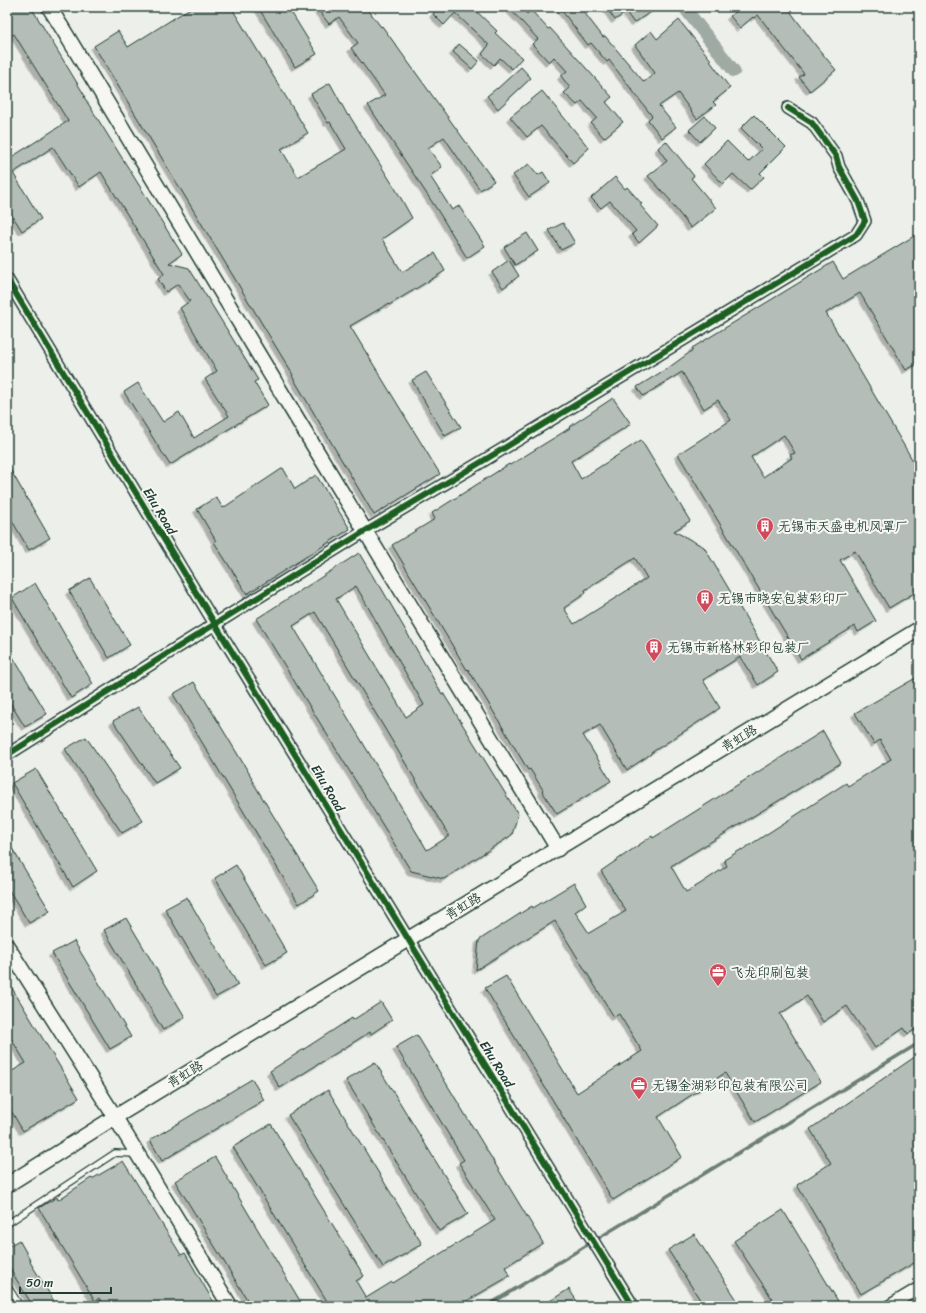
<svg xmlns="http://www.w3.org/2000/svg" width="926" height="1313" font-family="Sriracha,'LXGW WenKai TC',sans-serif">
<defs>
<filter id="shadow"><feDropShadow dx="-3.5" dy="3.5" stdDeviation="0" flood-color="#0004"/></filter>
</defs>
<rect width="100%" height="100%" fill="#edefea"/>
<filter id="ink" filterUnits="userSpaceOnUse"><feTurbulence type="fractalNoise" baseFrequency=".025" numOctaves="2"/><feDisplacementMap in="SourceGraphic" scale="8" xChannelSelector="R" yChannelSelector="G"/><feConvolveMatrix kernelMatrix="1 2 1 2 8 2 1 2 1" color-interpolation-filters="sRGB"/></filter>
<g filter="url(#ink)">
<g fill="none" stroke-linecap="round" stroke-linejoin="round">
<!-- stream -->
<path stroke="#6c7e77" stroke-width="3.5" d="M 487,1306 L 919,1043"/>
<!-- canal -->
<path stroke="#9faaa4" stroke-width="13" d="M 684,7 L 734,71"/>
</g>
<!-- building -->
<path fill="#b4bdb8" stroke="#1f3d34" fill-rule="evenodd" filter="url(#shadow)" d="M 7,7 L 31,7 L 85,96 L 84,97 L 182,254 L 169,263 L 189,268 L 258,380 L 254,382 L 268,405 L 170,465 L 124,392 L 138,383 L 163,422 L 179,412 L 194,438 L 229,416 L 205,379 L 217,371 L 180,308 L 190,301 L 178,284 L 166,292 L 158,279 L 164,274 L 101,172 L 79,187 L 53,147 L 13,173 L 41,219 L 22,231 L 7,207 L 7,160 L 68,121 L 14,34 L 7,39 Z
M 192,7 L 231,7 L 308,133 L 281,149 L 298,177 L 346,149 L 330,122 L 328,123 L 311,94 L 330,83 L 348,116 L 349,115 L 398,193 L 412,218 L 382,239 L 402,272 L 435,253 L 445,271 L 389,305 L 388,304 L 350,326 L 440,474 L 374,515 L 292,376 L 293,375 L 94,46 L 118,31 L 128,47 Z
M 258,7 L 288,7 L 317,54 L 295,67 Z
M 316,7 L 366,7 L 381,27 L 382,26 L 494,181 L 480,190 L 444,137 L 428,148 L 442,167 L 430,176 L 452,210 L 459,206 L 485,246 L 467,258 L 438,211 L 368,105 L 385,95 L 351,48 L 358,43 L 339,17 L 329,24 Z
M 439,7 L 472,7 L 497,31 L 495,33 L 522,58 L 512,69 L 500,58 L 494,65 L 482,54 L 489,45 L 455,13 L 444,25 L 433,14 Z
M 508,7 L 522,7 L 527,14 L 531,10 L 548,29 L 550,28 L 612,97 L 606,102 L 623,122 L 604,138 L 591,123 L 597,118 L 582,101 L 577,105 L 564,93 L 570,88 L 561,76 L 567,71 L 554,57 L 549,62 L 532,44 L 538,39 Z
M 559,7 L 580,7 L 603,37 L 605,36 L 644,82 L 655,73 L 635,45 L 651,31 L 657,39 L 679,20 L 711,60 L 710,61 L 730,88 L 713,102 L 716,105 L 697,119 L 678,93 L 659,106 L 676,127 L 662,138 L 648,120 L 652,116 L 609,60 L 607,62 L 591,43 L 588,45 Z
M 606,7 L 658,7 L 634,23 L 626,12 L 615,20 Z
M 742,7 L 787,7 L 816,46 L 836,70 L 810,91 L 799,77 L 804,74 L 758,15 L 754,18 L 753,17 L 740,28 L 730,16 Z
M 459,44 L 479,61 L 472,69 L 453,52 Z
M 521,67 L 531,78 L 498,109 L 487,96 L 497,88 L 497,89 Z
M 542,91 L 589,148 L 573,163 L 541,126 L 527,137 L 510,117 Z
M 754,115 L 786,147 L 760,173 L 764,177 L 750,190 L 733,174 L 723,184 L 704,164 L 727,141 L 748,162 L 762,149 L 741,128 Z
M 705,116 L 715,128 L 700,142 L 689,130 Z
M 666,141 L 694,176 L 691,178 L 716,208 L 691,228 L 670,202 L 671,201 L 648,176 L 667,161 L 658,148 Z
M 529,164 L 538,175 L 543,172 L 550,183 L 529,197 L 513,175 Z
M 615,177 L 625,189 L 627,187 L 642,204 L 640,205 L 658,226 L 639,243 L 632,234 L 636,231 L 610,201 L 601,208 L 591,198 Z
M 563,223 L 575,243 L 561,250 L 549,230 Z
M 527,233 L 538,251 L 515,265 L 504,247 Z
M 919,233 L 919,363 L 906,370 L 860,293 L 826,313 L 919,471 L 919,590 L 889,608 L 855,551 L 840,560 L 876,621 L 858,632 L 855,626 L 801,659 L 678,454 L 731,420 L 718,400 L 704,409 L 682,372 L 643,396 L 637,387 L 671,366 L 693,350 L 692,348 L 833,262 L 843,279 ZM 784,435 L 795,453 L 790,455 L 792,458 L 763,477 L 751,457 Z
M 509,260 L 519,276 L 503,288 L 492,272 Z
M 426,372 L 461,427 L 445,436 L 412,380 Z
M 613,398 L 631,424 L 571,461 L 581,479 L 641,440 L 690,521 L 674,531 L 704,547 L 778,672 L 758,685 L 740,657 L 703,680 L 720,708 L 651,753 L 651,754 L 627,770 L 600,725 L 583,735 L 611,781 L 557,814 L 542,791 L 543,790 L 530,769 L 528,770 L 468,669 L 467,670 L 392,545 L 435,519 L 432,513 L 509,464 L 510,465 L 570,428 L 569,427 ZM 635,558 L 647,578 L 574,624 L 564,608 L 586,593 L 585,590 Z
M 7,464 L 50,538 L 29,550 L 7,512 Z
M 283,468 L 295,489 L 316,475 L 350,529 L 247,594 L 214,542 L 216,541 L 197,509 L 216,497 L 223,508 Z
M 359,553 L 378,585 L 379,584 L 442,694 L 443,693 L 518,814 L 512,835 L 444,879 L 411,871 L 256,619 ZM 356,586 L 424,705 L 406,717 L 336,599 ZM 315,612 L 449,836 L 427,850 L 293,626 Z
M 90,578 L 130,645 L 109,658 L 69,591 Z
M 35,583 L 93,684 L 71,698 L 12,598 Z
M 7,647 L 47,714 L 25,727 L 7,698 Z
M 919,676 L 919,1027 L 908,1034 L 904,1028 L 875,1048 L 847,1006 L 823,1022 L 807,996 L 780,1014 L 821,1082 L 755,1122 L 725,1073 L 658,1117 L 682,1157 L 613,1200 L 485,988 L 506,976 L 577,1093 L 642,1051 L 619,1014 L 614,1017 L 555,921 L 476,970 L 479,940 L 532,906 L 533,908 L 574,883 L 586,904 L 575,912 L 589,933 L 626,911 L 601,871 L 652,836 L 653,838 L 823,731 L 841,763 L 671,866 L 686,892 L 700,884 L 727,866 L 724,860 L 742,849 L 742,850 L 846,783 L 848,786 L 891,759 L 880,740 L 874,744 L 855,713 Z
M 194,682 L 252,778 L 251,779 L 319,891 L 299,904 L 173,694 Z
M 138,707 L 180,768 L 155,783 L 113,721 Z
M 86,737 L 143,821 L 122,833 L 65,749 Z
M 36,769 L 97,871 L 73,887 L 12,783 Z
M 7,840 L 50,911 L 29,923 L 7,887 Z
M 236,865 L 287,953 L 266,965 L 215,878 Z
M 187,897 L 238,985 L 216,997 L 165,909 Z
M 126,918 L 185,1017 L 163,1030 L 104,930 Z
M 74,941 L 131,1037 L 110,1049 L 52,953 Z
M 7,980 L 79,1098 L 23,1131 L 7,1104 L 7,1074 L 26,1063 L 7,1032 Z
M 381,1002 L 392,1020 L 371,1034 L 370,1032 L 280,1088 L 270,1071 L 352,1018 L 353,1020 Z
M 417,1035 L 543,1243 L 505,1267 L 510,1276 L 458,1306 L 330,1306 L 233,1147 L 271,1124 L 364,1276 L 356,1281 L 366,1298 L 392,1282 L 393,1283 L 495,1220 L 459,1163 L 464,1160 L 396,1047 Z
M 919,1054 L 919,1260 L 861,1294 L 797,1185 L 831,1163 L 810,1129 Z
M 375,1062 L 468,1214 L 439,1231 L 346,1080 Z
M 252,1079 L 264,1100 L 162,1161 L 150,1140 Z
M 328,1090 L 422,1244 L 383,1267 L 288,1115 Z
M 215,1157 L 303,1306 L 251,1306 L 175,1181 Z
M 123,1161 L 181,1255 L 185,1253 L 216,1306 L 104,1306 L 99,1298 L 95,1301 L 39,1208 L 57,1197 L 58,1200 L 91,1178 L 92,1179 Z
M 783,1210 L 841,1306 L 777,1306 L 734,1241 Z
M 694,1234 L 741,1306 L 704,1306 L 668,1250 Z
M 19,1240 L 31,1261 L 30,1262 L 57,1306 L 33,1306 L 16,1279 L 7,1262 L 7,1247 Z
M 569,1289 L 580,1306 L 542,1306 Z"/>
<g fill="none" stroke-linecap="round" stroke-linejoin="round">
<!-- service casing -->
<g stroke="#1f3d34" stroke-width="8">
<path id="service" d="M 7,1224 L 115,1153 L 135,1154
M 7,1285 L 20,1306"/>
</g>
<!-- minor casing -->
<g stroke="#1f3d34" stroke-width="14">
<path id="minor" d="M 7,279 L 215,624 L 633,1306
M 7,755 L 170,652 L 365,531 L 478,464 L 856,235 L 865,221 L 858,201 L 839,167 L 836,156 L 812,123 L 788,108
M 889,1306 L 919,1288"/>
</g>
<!-- tertiary casing -->
<g stroke="#1f3d34" stroke-width="17">
<path id="tertiary" d="M 49,7 L 64,31 L 304,430 L 558,849
M 7,946 L 115,1117 L 230,1306
M 7,1185 L 115,1117 L 919,629"/>
</g>
<!-- service -->
<use href="#service" stroke="#f6f6f2" stroke-width="5.5"/>
<!-- minor -->
<use href="#minor" stroke="#f6f6f2" stroke-width="11"/>
<!-- tertiary -->
<use href="#tertiary" stroke="#f6f6f2" stroke-width="14"/>
<!-- cycleway casing -->
<g stroke="#f6f6f2" stroke-width="8">
<path id="cycleway" d="M 7,279 L 215,624 L 633,1306
M 7,755 L 170,652 L 365,531 L 478,464 L 856,235 L 865,221 L 858,201 L 839,167 L 836,156 L 812,123 L 788,108"/>
</g>
<!-- cycleway -->
<use href="#cycleway" stroke="#1b5e20" stroke-width="6"/>
</g>
</g>
<!-- icons -->
<defs>
<g id="building-pin" transform="scale(0.9)"><path d="M0 17L-7.5 6A9.5 9.5 0 1 1 7.5 6Z" fill="#d1495b" stroke="#f6f6f2"/><path d="M-4-6H4V6H1V3H-1V6H-4ZM-2.5-4.3h1.7v1.8h-1.7ZM.8-4.3h1.7v1.8H.8ZM-2.5-1h1.7V.8h-1.7ZM.8-1h1.7V.8H.8Z" fill="#fff"/></g>
<g id="office-pin" transform="scale(0.9)"><path d="M0 17L-7.5 6A9.5 9.5 0 1 1 7.5 6Z" fill="#d1495b" stroke="#f6f6f2"/><path d="M-6-3h4V-5.5h4V-3h4V5H-6ZM-1-4.5V-3h2v-1.5ZM-6 0V1H6V0Z" fill="#fff"/></g>
</defs>
<g fill-rule="evenodd">
<use href="#building-pin" x="765" y="526"/>
<use href="#building-pin" x="705" y="598"/>
<use href="#building-pin" x="654" y="647"/>
<use href="#office-pin" x="718" y="972"/>
<use href="#office-pin" x="639" y="1085"/>
</g>
<g text-anchor="middle" dominant-baseline="central" stroke-width="4" stroke-linejoin="round" paint-order="stroke">
<!-- street labels -->
<g font-size="13" fill="#1f3d34" stroke="#f6f6f2">
<text transform="translate(160 511) rotate(59)">Ehu Road</text>
<text transform="translate(739 738) rotate(-31)">青虹路</text>
<text transform="translate(328 788) rotate(59)">Ehu Road</text>
<text transform="translate(463 906) rotate(-31)">青虹路</text>
<text transform="translate(497 1064) rotate(58)">Ehu Road</text>
<text transform="translate(185 1074) rotate(-31)">青虹路</text>
</g>
<!-- poi labels -->
<g font-size="13" fill="#1f3d34" stroke="#f6f6f2" text-anchor="start">
<text x="778" y="526">无锡市天盛电机风罩厂</text>
<text x="718" y="598">无锡市晓安包装彩印厂</text>
<text x="667" y="647">无锡市新格林彩印包装厂</text>
<text x="731" y="972">飞龙印刷包装</text>
<text x="652" y="1085">无锡金湖彩印包装有限公司</text>
</g>
</g>
<!-- margin -->
<rect width="926" height="1313" fill="none" stroke="#f6f6f2" stroke-width="24"/>
<rect x="12" y="12" width="902" height="1289" fill="none" stroke="#1f3d34" stroke-width="1.5" filter="url(#ink)"/>
<!-- scale -->
<path d="M20 1287v6h91v-6" fill="none" stroke="#1f3d34" stroke-width="2"/>
<text x="26" y="1287" font-size="12" fill="#1f3d34" stroke="#f6f6f2" stroke-width="3" paint-order="stroke">50 m</text>
</svg>
